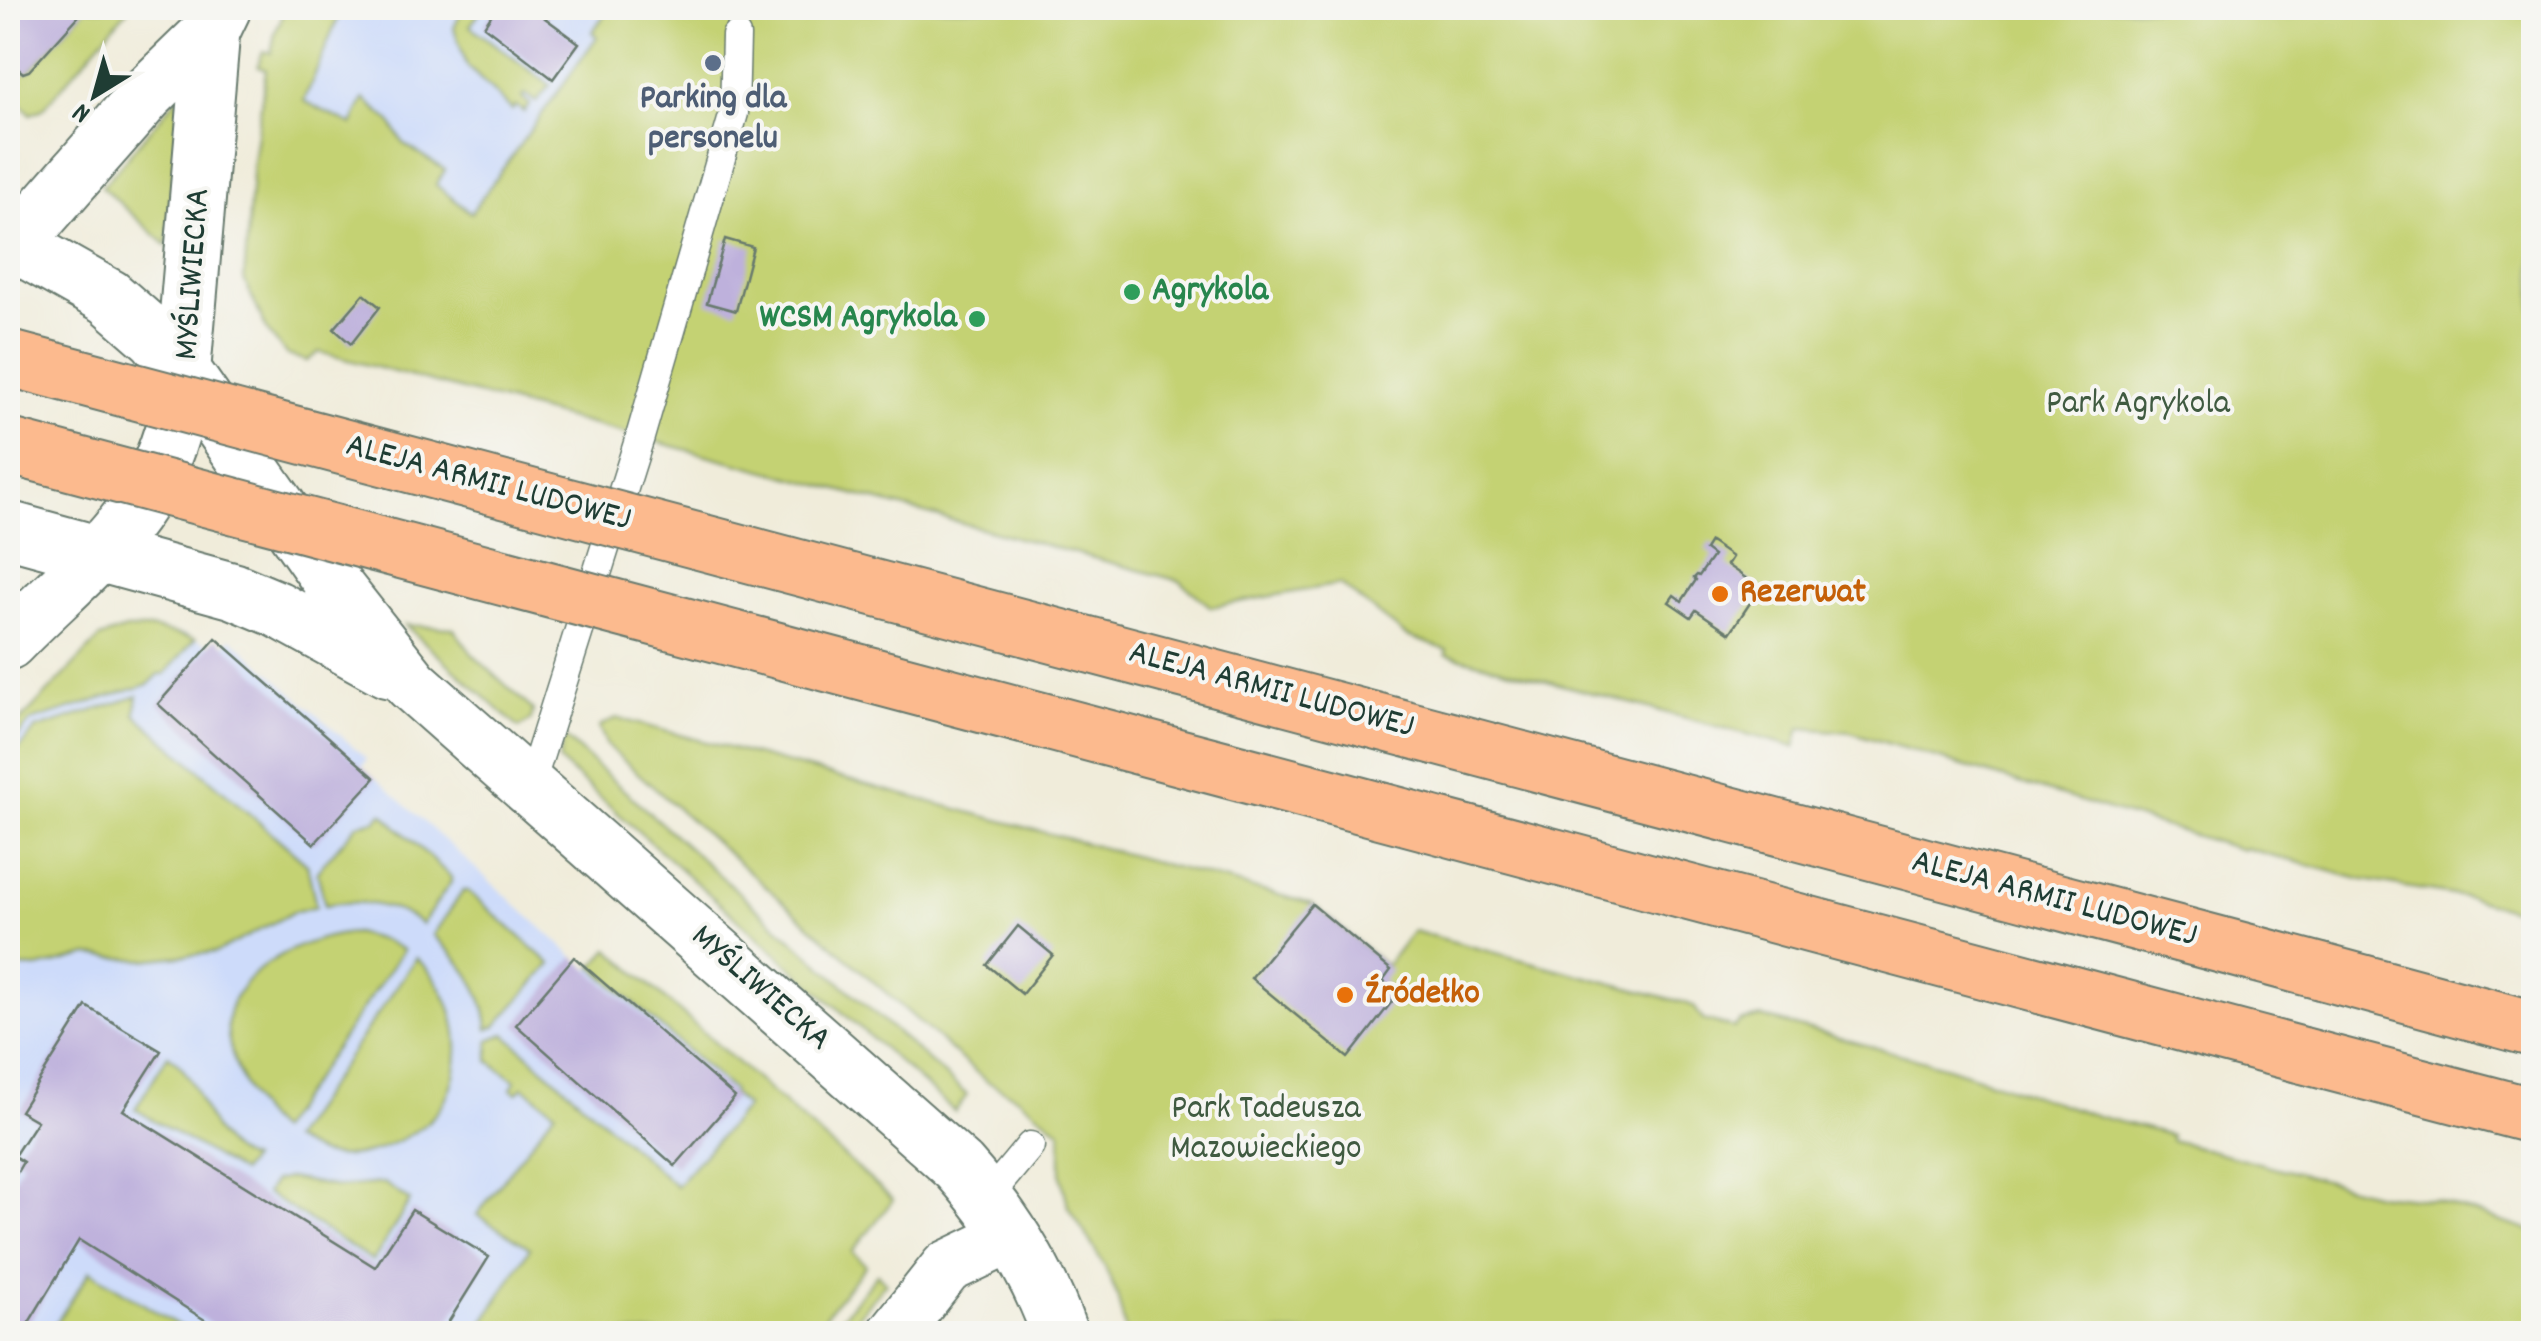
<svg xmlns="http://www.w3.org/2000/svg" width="2541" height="1341" font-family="Dekko,sans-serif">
<rect width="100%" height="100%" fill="#f6f6f2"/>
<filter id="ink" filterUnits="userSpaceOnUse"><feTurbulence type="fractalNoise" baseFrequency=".01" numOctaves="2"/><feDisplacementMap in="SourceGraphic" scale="20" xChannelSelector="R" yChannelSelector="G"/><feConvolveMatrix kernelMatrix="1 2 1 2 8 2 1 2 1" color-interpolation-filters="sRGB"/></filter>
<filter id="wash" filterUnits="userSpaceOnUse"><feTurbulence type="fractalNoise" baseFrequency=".0048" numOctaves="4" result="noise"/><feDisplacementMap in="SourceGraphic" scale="40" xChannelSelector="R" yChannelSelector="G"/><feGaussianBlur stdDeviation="2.25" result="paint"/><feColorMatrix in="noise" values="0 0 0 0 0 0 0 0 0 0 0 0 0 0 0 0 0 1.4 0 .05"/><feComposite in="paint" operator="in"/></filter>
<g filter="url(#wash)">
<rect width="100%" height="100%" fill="#f0ecda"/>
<!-- built -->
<path fill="#cddbfa" d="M 318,8 L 667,8 L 433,280 L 253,162 Z
M 126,629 L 184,634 L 209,645 L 216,638 L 225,645 L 231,638 L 367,759 L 362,766 L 574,957 L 590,970 L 609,949 L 893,1200 L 787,1333 L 8,1333 L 8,734 L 100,638 Z"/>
<!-- green -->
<path fill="#c4d273" stroke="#728854" stroke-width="2.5" d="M 86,8 L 129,8 L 43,109 L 31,114 L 8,92 L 8,60 L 23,73 L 29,71 Z
M 286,8 L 342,8 L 304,101 L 352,125 L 364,99 L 390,121 L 404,144 L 445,170 L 436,185 L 471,213 L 597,37 L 592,32 L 610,8 L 2533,8 L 2533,915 L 2470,898 L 2359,879 L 2245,848 L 2243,850 L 1850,732 L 1800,728 L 1795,747 L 1446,654 L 1447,650 L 1406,636 L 1340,584 L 1211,607 L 1180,581 L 319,352 L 307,361 L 287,355 L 268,332 L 244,280 L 253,162 L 266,69 L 258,66 L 263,51 L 271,53 L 275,33 Z
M 463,8 L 483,8 L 470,26 L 550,85 L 536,102 L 525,94 L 522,98 L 530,104 L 524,112 L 516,106 L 512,110 L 467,66 L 454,28 Z
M 180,94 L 167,246 L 102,187 Z
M 405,625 L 453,628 L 473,655 L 533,710 L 531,720 L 519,728 Z
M 126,629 L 155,629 L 195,639 L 165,674 L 159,674 L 149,684 L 31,721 L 8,748 L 8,734 L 100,638 Z
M 138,696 L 135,714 L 307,864 L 316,906 L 294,912 L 217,952 L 143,960 L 89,955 L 38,968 L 8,967 L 8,761 L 36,729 Z
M 617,718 L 1312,904 L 1386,966 L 1413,931 L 1686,1003 L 1695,1008 L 1703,1020 L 1734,1028 L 1741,1022 L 1761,1017 L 1948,1067 L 2097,1116 L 2171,1135 L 2171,1140 L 2377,1194 L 2435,1200 L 2533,1232 L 2533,1333 L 1126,1333 L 1117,1295 L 1104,1265 L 1068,1205 L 1061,1176 L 1061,1131 L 1015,1096 L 986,1081 L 607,746 L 599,727 Z
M 564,737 L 967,1095 L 955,1112 L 559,761 Z
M 382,813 L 451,877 L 451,882 L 422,924 C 395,904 358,899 325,905 L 317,871 L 358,824 L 376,820 Z
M 463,891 L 468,891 L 551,964 L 496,1026 L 488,1029 C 485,988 461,961 433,935 Z
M 355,933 L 385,941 L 403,950 L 278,1131 C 259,1115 248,1096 239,1073 C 232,1056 226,1039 228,1020 C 233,968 310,935 355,933 Z
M 609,949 L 893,1200 L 852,1252 L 866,1265 L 811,1333 L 476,1334 L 530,1248 L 477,1215 L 555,1111 L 523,1087 L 517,1093 L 511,1089 L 516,1081 L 489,1061 L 489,1040 L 505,1034 L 676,1186 L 746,1107 L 732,1094 L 733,1091 L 593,967 Z
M 416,958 C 459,994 472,1065 437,1112 C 423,1130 400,1141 379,1149 C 360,1156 338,1159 319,1153 C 309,1150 300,1144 291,1140 Z
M 168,1055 C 206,1080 201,1143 250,1160 L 241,1172 L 135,1109 Z
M 288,1178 L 338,1187 L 384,1183 L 410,1201 L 373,1261 L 266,1193 L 274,1181 Z
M 90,1271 L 190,1333 L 50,1333 Z
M 877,1274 L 886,1282 L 844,1333 L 829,1333 Z"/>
<g id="blocks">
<!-- building -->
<path fill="#beb1dc" d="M 8,8 L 86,8 L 29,71 L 23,73 L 8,60 Z
M 496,8 L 555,8 L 545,18 L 579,43 L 553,79 L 484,26 Z
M 725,239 L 753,247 L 736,311 L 707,303 Z
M 364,294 L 380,307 L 351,344 L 334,329 Z
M 1710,542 L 1732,557 L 1727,565 L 1760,588 L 1730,633 L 1696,610 L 1691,617 L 1669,602 L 1674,595 L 1682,601 L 1696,580 L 1694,578 L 1697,575 L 1699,576 L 1713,556 L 1705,550 Z
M 216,638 L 375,778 L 314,844 L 158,704 Z
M 1312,904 L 1391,970 L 1383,981 L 1398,994 L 1348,1058 L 1251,978 Z
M 1018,926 L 1053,955 L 1022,994 L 987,965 Z
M 574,957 L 735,1097 L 675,1166 L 516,1025 Z
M 86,1006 L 161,1051 L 123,1110 L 375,1267 L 412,1210 L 489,1257 L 441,1334 L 227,1334 L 79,1240 L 22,1334 L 8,1334 L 8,1188 L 23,1162 L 14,1156 L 37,1121 L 20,1111 Z"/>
</g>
</g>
<g filter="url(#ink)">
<use href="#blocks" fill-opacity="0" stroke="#687a6e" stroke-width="2.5"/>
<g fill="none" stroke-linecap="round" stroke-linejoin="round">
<!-- service casing -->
<g stroke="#687a6e" stroke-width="31">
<path id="service" d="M 530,786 L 640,437 L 734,113 L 736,36
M 986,1199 L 1030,1146"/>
</g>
<!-- minor casing -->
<g stroke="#687a6e" stroke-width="56">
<path id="minor" d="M 894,1334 L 947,1267 L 1012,1236"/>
</g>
<!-- tertiary casing -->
<g stroke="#687a6e" stroke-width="59">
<path id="tertiary" d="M 8,240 L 109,297 L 156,338 L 183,371 L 329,579 L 412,684 L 959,1167 C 1002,1215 1038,1272 1060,1334
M 8,252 L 146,95 L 212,31
M 8,529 L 234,591 L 277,609 L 388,670
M 8,642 C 88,560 155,522 180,401 L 212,31 L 223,8"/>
</g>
<!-- primary casing -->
<g stroke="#687a6e" stroke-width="59">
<path id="primary" d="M 2323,972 L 2534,1029
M 2301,1055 L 2534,1116"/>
</g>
<!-- service -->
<use href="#service" stroke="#fff" stroke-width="28"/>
<!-- minor -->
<use href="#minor" stroke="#fff" stroke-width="52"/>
<!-- tertiary -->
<use href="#tertiary" stroke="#fff" stroke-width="55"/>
<!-- primary -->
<use href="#primary" stroke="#fcba8e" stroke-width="55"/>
<!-- primary-bridge casing -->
<g stroke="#687a6e" stroke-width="59" stroke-linecap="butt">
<path id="primary-bridge" d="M 8,358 L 2323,972
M 8,446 L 2301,1055"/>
</g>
<!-- primary-bridge -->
<use href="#primary-bridge" stroke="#fcba8e" stroke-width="55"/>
</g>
</g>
<!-- markers -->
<circle fill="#5c6f8a" stroke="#f6f6f2" stroke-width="4" cx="713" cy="63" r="10"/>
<g fill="#2e9e5b" stroke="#f6f6f2" stroke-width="4">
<circle cx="1132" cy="292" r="10"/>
<circle cx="977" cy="319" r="10"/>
</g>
<g fill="#e8710a" stroke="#f6f6f2" stroke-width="4">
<circle cx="1720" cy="594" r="10"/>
<circle cx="1345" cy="995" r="10"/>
</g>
<g text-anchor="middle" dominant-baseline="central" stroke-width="8" stroke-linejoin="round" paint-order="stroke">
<!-- service labels -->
<g font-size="35" font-weight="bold" fill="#4e5e75" stroke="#f6f6f2">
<text x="713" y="100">Parking dla<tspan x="713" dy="40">personelu</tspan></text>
</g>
<!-- street labels -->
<g font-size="35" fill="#1f3d34" stroke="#f6f6f2">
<text transform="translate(194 274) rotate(-86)">MYŚLIWIECKA</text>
<text transform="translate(488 484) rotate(15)">ALEJA ARMII LUDOWEJ</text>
<text transform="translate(1271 691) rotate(15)">ALEJA ARMII LUDOWEJ</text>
<text transform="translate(2054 900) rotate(15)">ALEJA ARMII LUDOWEJ</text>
<text transform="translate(760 989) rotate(41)">MYŚLIWIECKA</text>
</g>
<!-- leisure labels -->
<g font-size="35" font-weight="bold" fill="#27864d" stroke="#f6f6f2" text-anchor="start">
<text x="1152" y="292">Agrykola</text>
<text x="957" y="319" text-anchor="end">WCSM Agrykola</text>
</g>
<!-- park labels -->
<g font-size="35" fill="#405b41" stroke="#f6f6f2">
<text x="2138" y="405">Park Agrykola</text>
<text x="1266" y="1110">Park Tadeusza<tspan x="1266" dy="40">Mazowieckiego</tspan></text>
</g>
<!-- food labels -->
<g font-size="35" font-weight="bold" fill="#c56008" stroke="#f6f6f2" text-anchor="start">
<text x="1740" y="594">Rezerwat</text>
<text x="1365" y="995">Źródełko</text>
</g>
</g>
<!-- margin -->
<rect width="2541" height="1341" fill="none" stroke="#f6f6f2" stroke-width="40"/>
<!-- north arrow -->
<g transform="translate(95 95) rotate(217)" stroke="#f6f6f2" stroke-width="8" paint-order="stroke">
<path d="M0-8L18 38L0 25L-18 38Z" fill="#1f3d34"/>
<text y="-15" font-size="28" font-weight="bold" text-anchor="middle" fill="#1f3d34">N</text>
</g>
</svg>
